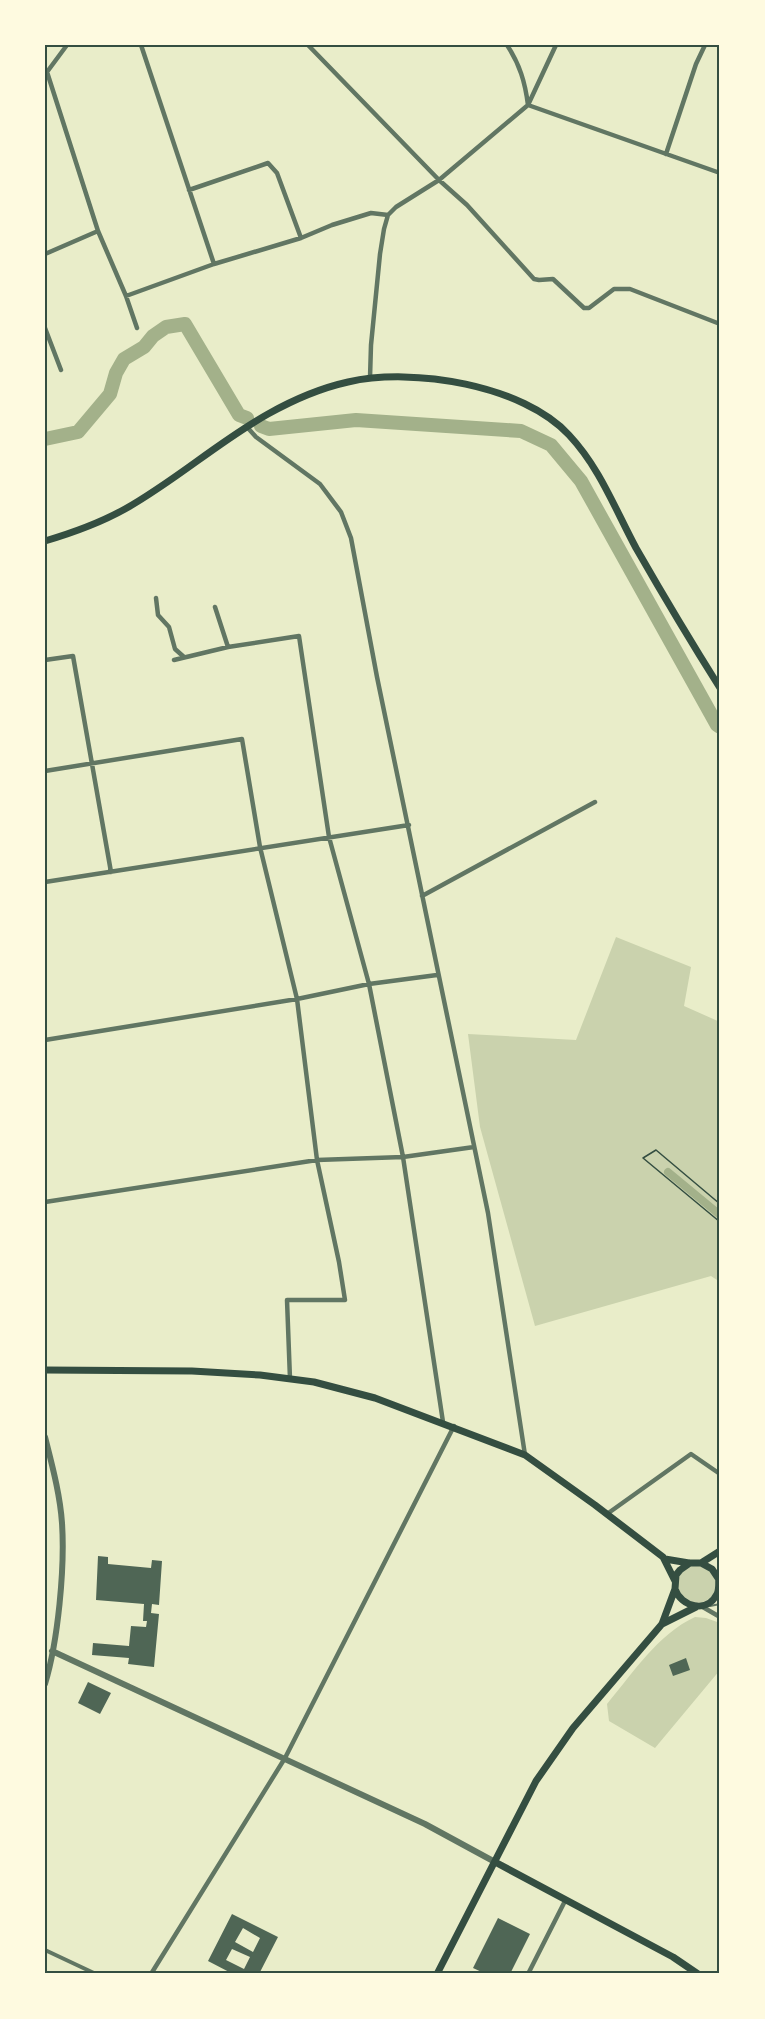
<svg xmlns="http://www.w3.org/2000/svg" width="765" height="2019" font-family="Montserrat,sans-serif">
<rect width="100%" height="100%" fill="#e9edc9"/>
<!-- green -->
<path fill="#cad2ad" d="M 616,937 L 691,967 L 684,1006 L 720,1022 L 720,1282 L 711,1276 L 535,1326 L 480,1127 L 468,1034 L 576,1040 Z
M678 1584a19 19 0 1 1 38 0a19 19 0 1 1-38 0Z
M 695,1617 L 706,1618 L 720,1623 L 720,1650 L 718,1654 L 720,1655 L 720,1670 L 655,1748 L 609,1721 L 607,1704 C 633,1673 658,1634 695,1617 Z"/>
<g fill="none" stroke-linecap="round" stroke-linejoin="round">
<!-- canal -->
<path stroke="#a3b18a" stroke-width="8" d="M 668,1172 L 720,1215"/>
<!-- river -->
<path stroke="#a3b18a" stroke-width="14" d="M 261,426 L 269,429 L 356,420 L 521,431 L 551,445 L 581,481 L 717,725 L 720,727
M 45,439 L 78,432 L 110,394 L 116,373 L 124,359 L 144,347 L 153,336 L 166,327 L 185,324 L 239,415 L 247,418"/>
</g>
<!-- building -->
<path fill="#4f6655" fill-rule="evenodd" d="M 98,1556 L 108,1557 L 108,1564 L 151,1568 L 152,1560 L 162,1561 L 159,1605 L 152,1604 L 151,1613 L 159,1614 L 154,1667 L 128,1664 L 129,1658 L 92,1655 L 93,1643 L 129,1646 L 131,1626 L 146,1627 L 147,1621 L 143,1621 L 144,1604 L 96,1600 Z
M 686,1658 L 690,1670 L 673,1676 L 669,1665 Z
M 88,1682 L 111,1693 L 100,1714 L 78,1703 Z
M 232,1914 L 278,1937 L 259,1974 L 233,1974 L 208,1961 ZM 243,1928 L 260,1938 L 253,1952 L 235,1942 ZM 232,1949 L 250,1957 L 244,1969 L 226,1960 Z
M 498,1918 L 530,1934 L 510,1974 L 486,1974 L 473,1968 Z"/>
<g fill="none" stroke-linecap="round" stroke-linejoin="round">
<!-- path -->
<path stroke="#344e41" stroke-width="1.5" d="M 720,1204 L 656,1150 L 643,1158 L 720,1222"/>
<!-- service -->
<path stroke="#617663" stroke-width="2" d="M 710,1606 L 720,1604"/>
<!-- pedestrian -->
<path stroke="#617663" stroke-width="4" d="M 45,1950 L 96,1974"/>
<!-- minor -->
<path stroke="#617663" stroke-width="4.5" d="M 67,45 L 47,72 L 98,231 L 126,296 L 137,328
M 141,45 L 214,264
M 308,45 L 439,180 L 467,205 L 534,279 L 539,280 L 553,279 L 584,308 L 589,308 L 614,289 L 630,289 L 720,324
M 507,45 C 520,65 525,82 528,105
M 528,105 L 720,173
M 666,154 L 696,64 L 705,45
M 189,190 L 268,163 L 277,173 L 301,238
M 45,254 L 98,231
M 126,296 L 214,264 L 301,238 L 332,225 L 371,213 L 388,215
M 45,328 L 61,370
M 370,378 L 371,345 L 380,254 L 384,229 L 388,215 L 396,207 L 439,180 L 528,105 L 556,45
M 247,427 L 256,437 L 320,484 L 341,512 L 351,538 L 377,677 L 488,1213 L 525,1455
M 156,598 L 158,615 L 169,627 L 175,649 L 184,657
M 215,607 L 228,647
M 45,660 L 73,656 L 111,872
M 174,660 L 228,647 L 299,636 L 329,837 L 369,984 L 403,1157 L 443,1422
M 45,771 L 242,739 L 260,847 L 297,999 L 317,1160 L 339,1262 L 345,1300 L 287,1300 L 290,1379
M 45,882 L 409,825
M 422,896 L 595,802
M 45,1040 L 297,999 L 369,984 L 437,975
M 45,1202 L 317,1160 L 403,1157 L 474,1147
M 607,1514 L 691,1454 L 720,1474
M 701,1606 L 720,1617
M 151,1974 L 285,1758 L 454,1426
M 528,1974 L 565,1901"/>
<!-- tertiary -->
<path stroke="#617663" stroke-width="6" d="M 45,1437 C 52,1465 60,1494 62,1523 C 65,1568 58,1641 45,1684
M 52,1651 L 425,1824 L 495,1862"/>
<!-- secondary -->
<path stroke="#344e41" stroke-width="7" d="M 45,541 C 72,533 100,523 125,509 C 175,481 218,442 268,414 C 293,400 321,388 348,382 C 413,367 523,385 569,435 C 600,468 615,509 636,548 C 663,595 691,642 720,688
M 45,1370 L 192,1371 L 260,1375 L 314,1382 L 375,1398 L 525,1455 L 595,1505 L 663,1557 L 675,1581
M 665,1559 L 689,1563
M 701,1563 L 720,1551
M 675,1589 C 681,1607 707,1614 717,1594 C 720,1588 718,1581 719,1574
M 662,1624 L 696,1607
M 495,1862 L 673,1957 L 698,1974
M 437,1974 L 536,1781 L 573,1728 L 662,1624 L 675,1589 L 676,1575 L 680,1570 L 690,1563 L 701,1563 L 712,1569 L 718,1578"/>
</g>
<!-- border -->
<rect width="765" height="2019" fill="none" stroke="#fefae0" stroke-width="93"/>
<rect x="46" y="46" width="672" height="1926" fill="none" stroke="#344e41" stroke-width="2"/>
</svg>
